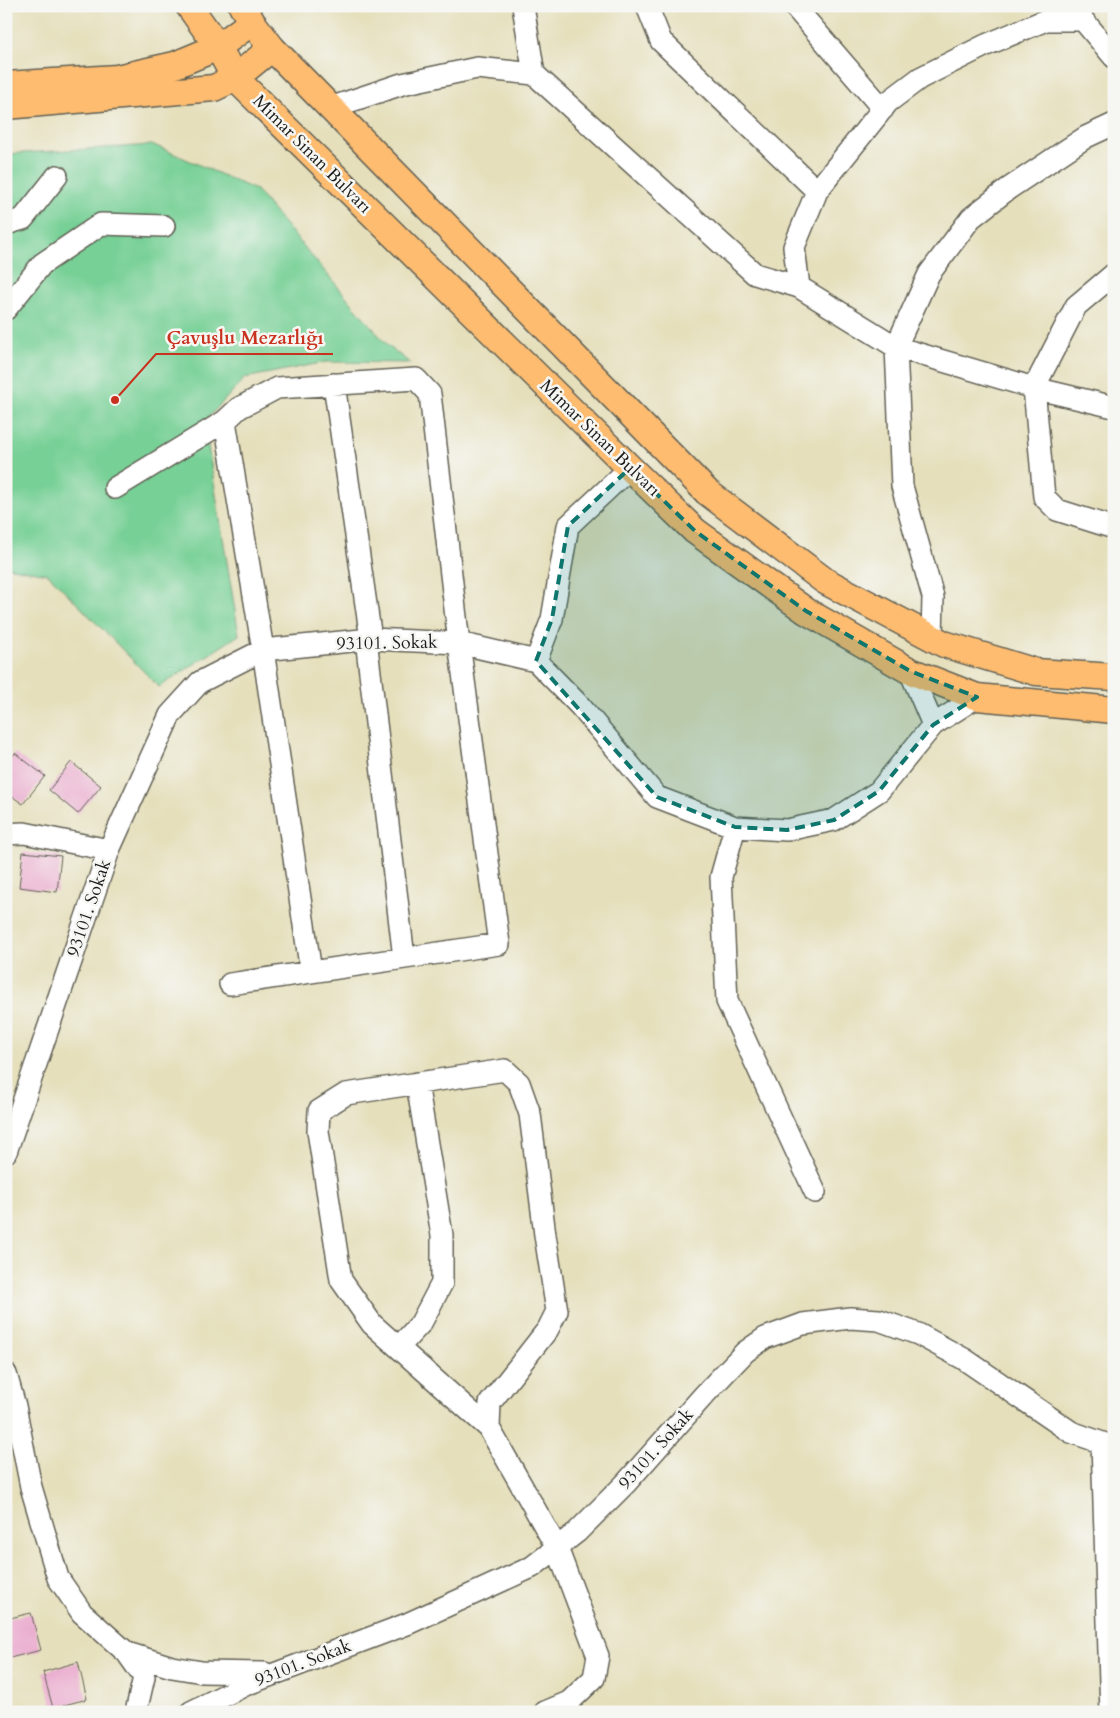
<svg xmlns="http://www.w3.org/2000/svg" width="1120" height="1718" font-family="Cardo,serif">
<rect width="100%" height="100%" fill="#f6f6f2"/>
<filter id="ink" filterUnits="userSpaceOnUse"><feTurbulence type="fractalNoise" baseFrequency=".02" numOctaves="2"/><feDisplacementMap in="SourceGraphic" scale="10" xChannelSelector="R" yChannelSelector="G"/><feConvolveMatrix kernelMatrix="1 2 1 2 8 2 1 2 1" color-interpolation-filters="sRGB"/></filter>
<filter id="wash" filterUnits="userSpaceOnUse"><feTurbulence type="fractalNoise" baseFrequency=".0096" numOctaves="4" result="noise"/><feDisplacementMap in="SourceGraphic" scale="20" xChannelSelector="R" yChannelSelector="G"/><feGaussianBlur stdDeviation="1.12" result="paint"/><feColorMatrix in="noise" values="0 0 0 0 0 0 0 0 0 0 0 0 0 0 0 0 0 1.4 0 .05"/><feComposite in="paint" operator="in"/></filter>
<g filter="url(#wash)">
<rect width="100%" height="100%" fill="#e5dfbb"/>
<!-- green -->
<path fill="#77d096" stroke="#4a7659" d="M 154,145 L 256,190 L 388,346 L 410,363 L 326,362 L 245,378 L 204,422 L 239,635 L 159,687 L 48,574 L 6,567 L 6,154 Z"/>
<g id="blocks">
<!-- building -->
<path fill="#eaa9cd" d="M 15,753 L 45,776 L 23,804 L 6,792 L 6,764 Z
M 71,762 L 101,786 L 78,814 L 49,790 Z
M 23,852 L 61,856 L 57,892 L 19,887 Z
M 31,1613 L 41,1650 L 6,1659 L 6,1619 Z
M 78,1662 L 87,1699 L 53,1708 L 43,1672 Z"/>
</g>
</g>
<g filter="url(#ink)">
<use href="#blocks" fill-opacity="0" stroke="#626054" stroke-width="1"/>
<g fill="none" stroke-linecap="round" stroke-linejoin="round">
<!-- minor casing -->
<g stroke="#626054" stroke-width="24">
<path id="minor" d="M 523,6 L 534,74 L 755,274 L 799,287
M 647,6 L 661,41 L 817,191
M 794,6 L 883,109
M 1114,57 L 1083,20 L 1046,20 L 986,45 L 920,78 L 888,102 L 817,191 L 794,247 L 799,287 L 896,347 L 1034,388 L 1114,407
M 330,108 L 402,84 L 477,68 L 534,74
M 6,224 L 23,219 L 57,176
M 1114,274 L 1076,306 L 1034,388 L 1044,497 L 1057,510 L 1114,528
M 6,309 L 42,264 L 101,224 L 164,226
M 334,384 L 371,639
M 225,421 L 263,650 L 311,972
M 115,488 L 225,421 L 239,408 L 277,388 L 416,379 L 430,394 L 459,643 L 499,944 L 230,984
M 932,638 L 933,597 L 902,486 L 896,347 L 929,274 L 971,218 L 1008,189 L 1086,137 L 1114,124
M 366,639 L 404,958
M 536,661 L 552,619 L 568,526 L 630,468
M 910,671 L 933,725
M 735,827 L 721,877 L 727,1001 L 815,1192
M 6,834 L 24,833 L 109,850
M 6,1152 L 109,850 L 170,715 L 200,682 L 263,650 L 371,639 L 459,643 L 536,661 L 580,706 L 657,797 L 735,827 L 787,830 L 834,820 L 879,791 L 933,725 L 977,697
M 399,1347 L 421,1323 L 442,1283 L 442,1235 L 417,1083
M 6,1374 L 15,1406 L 31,1487 L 58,1578 L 82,1613 L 127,1653 L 144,1677 L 136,1712
M 489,1428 L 490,1403 L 548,1329 L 557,1311 L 545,1235 L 530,1114 L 519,1083 L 505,1070 L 346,1094 L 319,1111 L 318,1131 L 341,1280 L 372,1324 L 489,1428 L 557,1548 L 598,1656 L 594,1678 L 569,1702 L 545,1712
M 1102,1443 L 1111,1712
M 127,1653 L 172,1667 L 202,1672 L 264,1673
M 191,1712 L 245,1685 L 407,1624 L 532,1567 L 577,1532 L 626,1483 L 705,1394 L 745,1352 L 765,1338 L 803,1324 L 850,1318 L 879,1320 L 918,1334 L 964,1359 L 1071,1432 L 1114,1447"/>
</g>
<!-- major casing -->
<g stroke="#626054" stroke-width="29">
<path id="major" d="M 189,6 L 218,47 L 235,78 L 630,468 L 695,531 L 806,611 L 910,671 L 977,697 L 1114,710
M 242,6 L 252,22 L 272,48 L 707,492 L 825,581 L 944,644 L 1036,672 L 1114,677
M 6,85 L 117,78 L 175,65 L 218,47 L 252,22
M 6,106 L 214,88 L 235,78 L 272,48"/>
</g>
<!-- minor -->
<use href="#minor" stroke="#fff" stroke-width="21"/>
<!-- major -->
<use href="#major" stroke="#fdbc6f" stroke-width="26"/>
</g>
</g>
<!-- marked area -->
<path fill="#0f766e" fill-opacity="0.2" stroke="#0f766e" stroke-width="4" stroke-dasharray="10 6" stroke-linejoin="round" d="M 630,468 L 695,531 L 806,611 L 910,671 L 977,697 L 933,725 L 879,791 L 834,820 L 787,830 L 735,827 L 657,797 L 536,661 L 552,619 L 568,526 Z"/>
<g text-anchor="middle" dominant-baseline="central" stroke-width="5" stroke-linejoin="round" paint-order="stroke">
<!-- street labels -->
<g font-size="18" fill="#1c1c1c" stroke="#f6f6f2">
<text transform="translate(312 154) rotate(45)">Mimar Sinan Bulvarı</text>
<text transform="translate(600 438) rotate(44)">Mimar Sinan Bulvarı</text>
<text transform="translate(387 643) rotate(-1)">93101. Sokak</text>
<text transform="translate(89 908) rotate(-71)">93101. Sokak</text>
<text transform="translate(656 1449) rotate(-48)">93101. Sokak</text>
<text transform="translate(303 1663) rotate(-21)">93101. Sokak</text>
</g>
</g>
<!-- callouts -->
<path fill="none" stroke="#c8321e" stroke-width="2" d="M115 400L156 354H333"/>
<circle fill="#c8321e" stroke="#f6f6f2" stroke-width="2" cx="115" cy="400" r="5"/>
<g font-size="19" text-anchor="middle" font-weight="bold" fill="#c8321e" stroke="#f6f6f2" stroke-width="5" stroke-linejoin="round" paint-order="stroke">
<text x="245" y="344">Çavuşlu Mezarlığı</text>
</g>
<!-- margin -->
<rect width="1120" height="1718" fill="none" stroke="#f6f6f2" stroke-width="25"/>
</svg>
